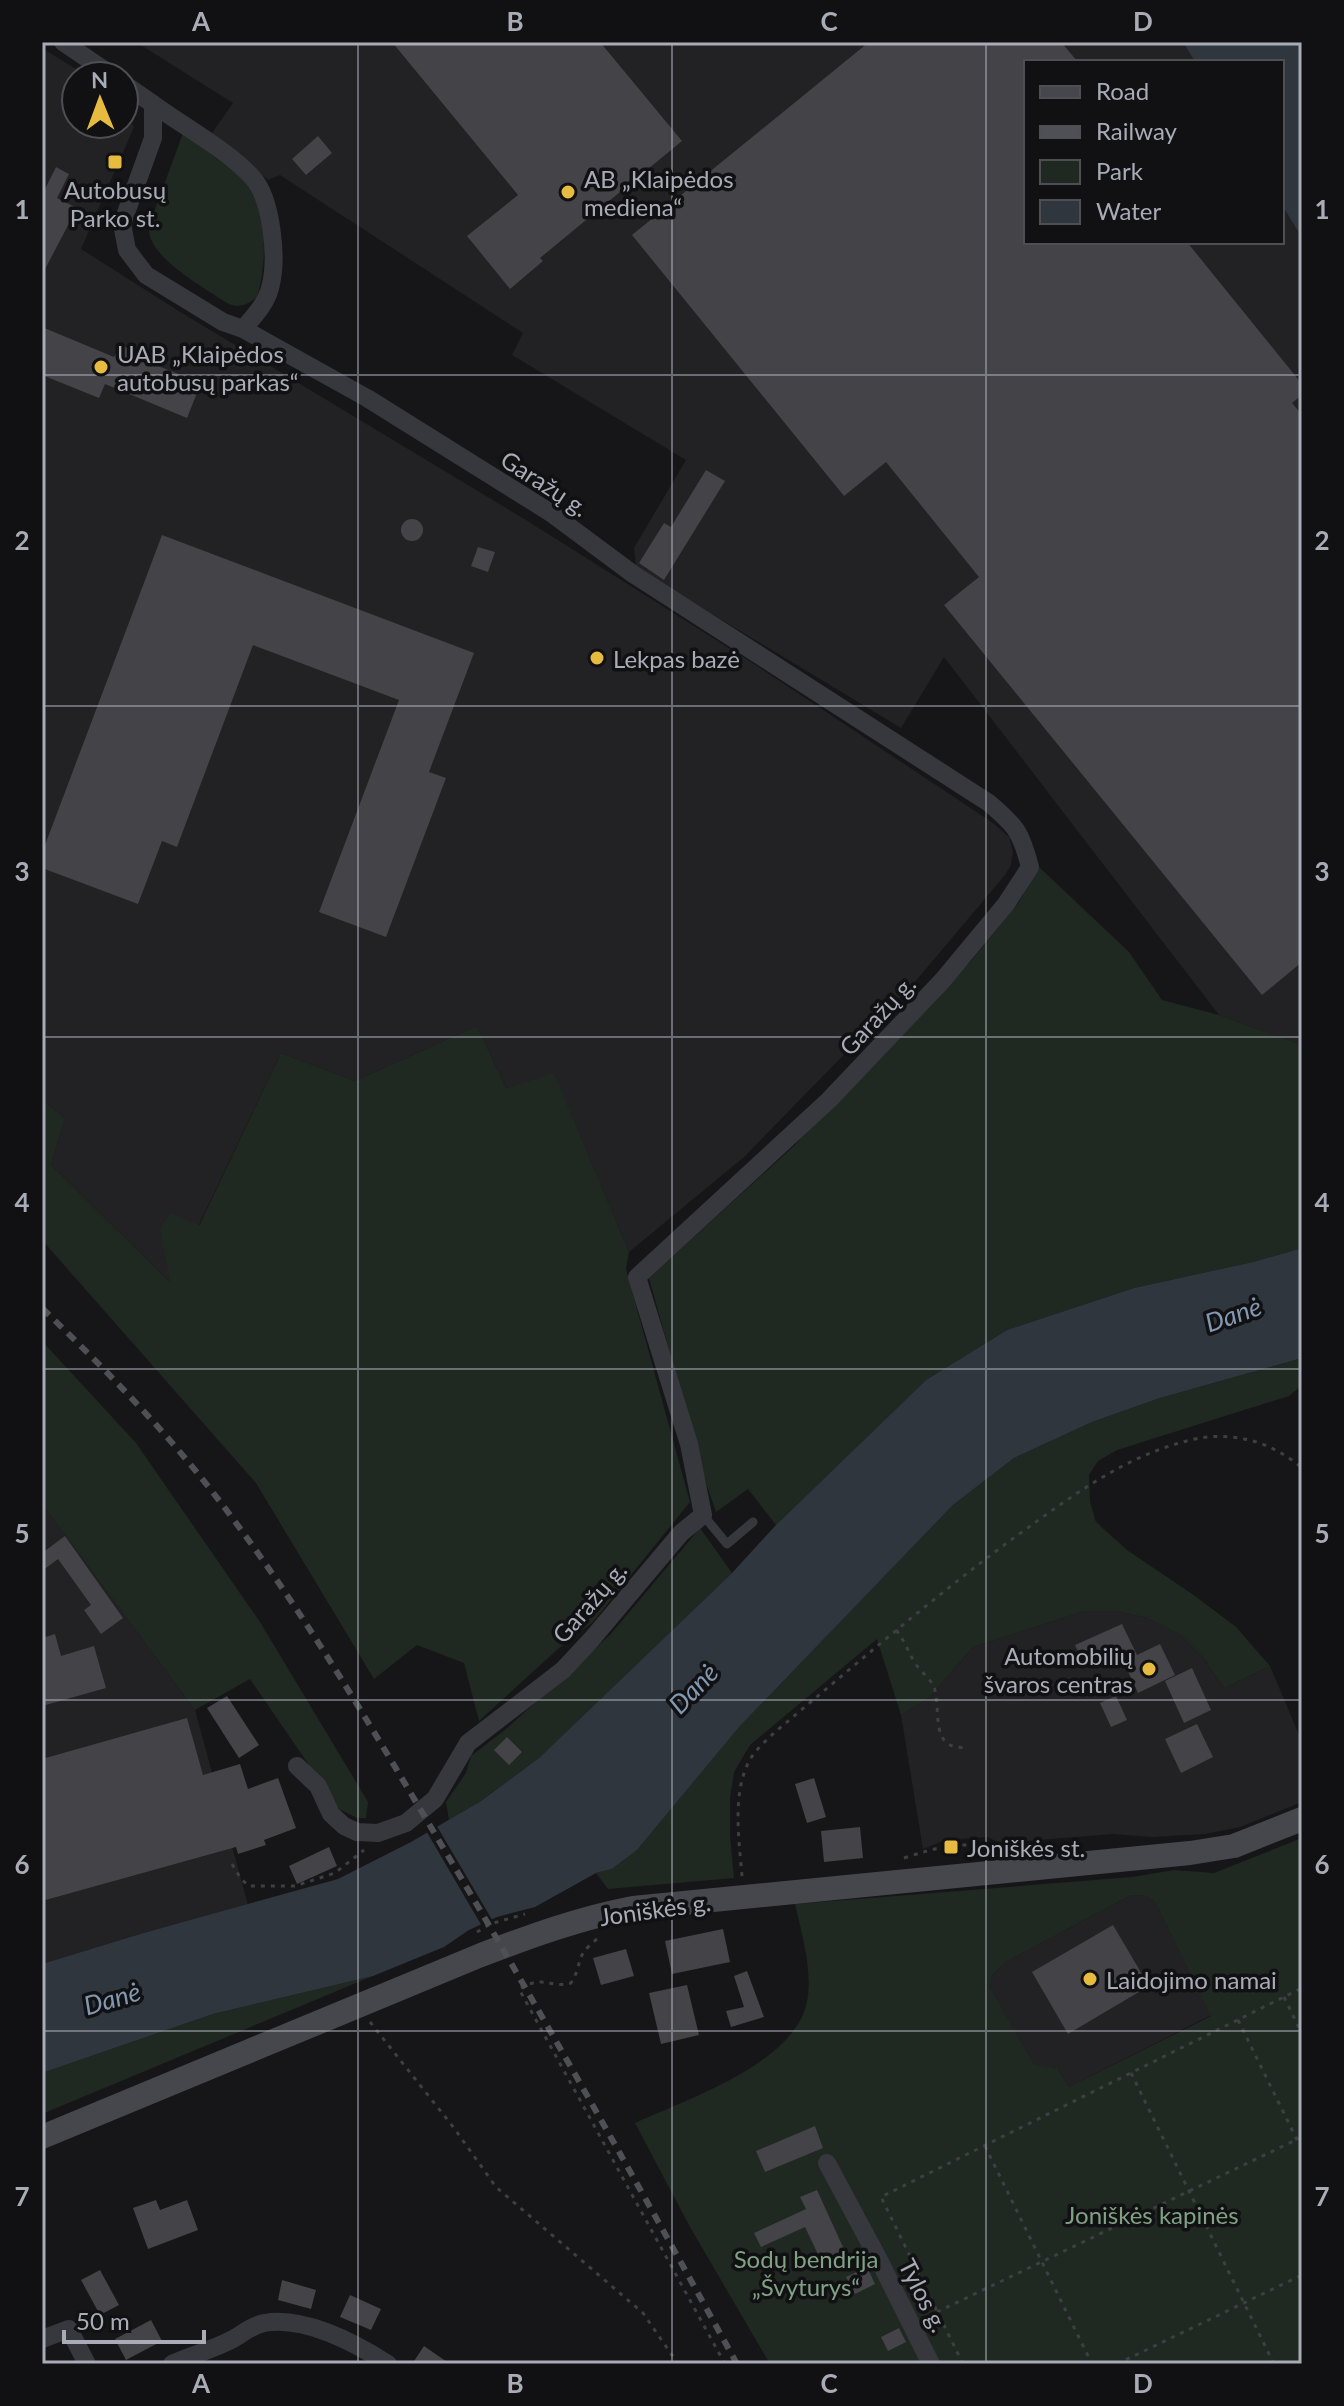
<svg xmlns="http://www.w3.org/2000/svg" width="1344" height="2406" font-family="Lato,sans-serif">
<rect width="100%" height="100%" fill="#161618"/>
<!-- built -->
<path fill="#222225" d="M 136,42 L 1183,42 L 1195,62 L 1026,62 L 1026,242 L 1282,242 L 1282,205 L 1302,238 L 1302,1045 L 1219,1015 L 944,657 L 901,728 L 636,568 L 634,548 L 686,460 L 512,355 L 523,333 L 280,175 L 268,180 L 212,133 L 233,103 Z
M 42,48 L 87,76 L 76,76 L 76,124 L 124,124 L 124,105 L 134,127 L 81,249 L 182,313 L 526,520 L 751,662 L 993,823 L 1009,837 L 1013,852 L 1011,865 L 1005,875 L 914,983 L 744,1157 L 629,1252 L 554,1074 L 506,1088 L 477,1026 L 355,1081 L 281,1053 L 171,1283 L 51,1165 L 65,1118 L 42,1100 Z
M 42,1504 L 195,1710 L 248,1905 L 140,1934 L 42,1964 Z
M 1085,1611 L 1117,1611 L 1147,1618 L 1181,1635 L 1202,1656 L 1224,1688 L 1270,1666 L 1302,1742 L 1302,1802 L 1240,1827 L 1205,1834 L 1152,1837 L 1113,1834 L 999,1843 L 988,1837 L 945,1840 L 923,1849 L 901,1715 L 930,1697 L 973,1647 Z
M 1131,1895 L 1147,1896 L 1155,1902 L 1211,2015 L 1069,2087 L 1057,2068 L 1034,2065 L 990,1987 L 992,1976 L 1004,1963 Z"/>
<!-- green -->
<path fill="#202822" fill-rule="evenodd" d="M 183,133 L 253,186 C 265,221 268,261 257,297 C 248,305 239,309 227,303 C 205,288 145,256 149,226 Z
M 1038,866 L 1129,952 L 1162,1000 L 1219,1015 L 1302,1045 L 1302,1248 L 1253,1262 L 1134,1288 L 1007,1330 L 926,1380 L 776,1525 L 748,1489 L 716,1512 L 706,1483 L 649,1278 L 795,1145 L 845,1087 L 971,961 L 1019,902 Z
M 477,1026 L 506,1088 L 554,1073 L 629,1252 L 626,1269 L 690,1502 L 593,1622 L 559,1648 L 479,1721 L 464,1663 L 417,1645 L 374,1679 L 256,1483 L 42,1240 L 42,1100 L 65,1118 L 51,1165 L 170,1282 L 160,1228 L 170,1213 L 199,1226 L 281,1053 L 355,1081 Z
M 42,1341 L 136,1443 L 260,1622 L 368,1802 L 366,1818 L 357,1818 L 339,1809 L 250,1679 L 195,1710 L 42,1504 Z
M 1302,1358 L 1302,1385 L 1289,1396 L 1117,1450 L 1098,1461 L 1089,1475 L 1090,1502 L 1096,1522 L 1127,1550 L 1195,1596 L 1236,1627 L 1270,1666 L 1224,1688 L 1202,1656 L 1181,1635 L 1147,1618 L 1117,1611 L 1085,1611 L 973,1647 L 930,1697 L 901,1715 L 877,1639 L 750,1745 L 734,1772 L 730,1798 L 730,1835 L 734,1878 L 608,1889 L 596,1873 L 612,1869 L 637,1850 L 740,1726 L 953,1505 L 1014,1458 L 1092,1422 L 1160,1398 Z
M 700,1528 L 732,1573 L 539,1758 L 481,1801 L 449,1820 L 446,1802 L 466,1773 L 471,1756 L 506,1729 L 610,1635 Z
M 1302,1838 L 1302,2364 L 770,2364 L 690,2227 L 635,2123 C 687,2099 794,2064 807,2002 C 813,1971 802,1935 795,1904 L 1132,1877 L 1174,1870 L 1214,1873 ZM 1131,1895 L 1147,1896 L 1155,1902 L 1211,2016 L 1069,2087 L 1057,2068 L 1034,2064 L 990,1987 L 992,1976 L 1004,1963 Z
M 373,1976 L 42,2114 L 42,2073 L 213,2014 Z"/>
<!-- water -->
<path fill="#2f363d" d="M 1183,42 L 1302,42 L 1302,238 L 1282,205 L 1282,62 L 1195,62 Z
M 1302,1248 L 1302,1358 L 1160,1398 L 1092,1422 L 1014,1458 L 953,1505 L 740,1726 L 637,1850 L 612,1869 L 596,1873 L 535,1907 L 497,1917 L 469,1930 L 444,1947 L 373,1976 L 213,2014 L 42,2073 L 42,1964 L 140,1934 L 338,1879 L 411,1842 L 481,1801 L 539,1758 L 732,1573 L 776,1525 L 926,1380 L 1007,1330 L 1134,1288 L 1253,1262 Z"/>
<!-- pier -->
<path fill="#161618" d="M 435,1823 L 494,1923 L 483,1928 L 425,1829 Z"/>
<!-- building -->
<path fill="#434348" d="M 392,42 L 600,42 L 682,141 L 540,258 L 543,261 L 510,289 L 467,236 L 518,195 Z
M 869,42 L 1061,42 L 1078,62 L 1026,62 L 1026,242 L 1187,242 L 1302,384 L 1302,395 L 1292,403 L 1302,415 L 1302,962 L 1262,995 L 944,605 L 979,577 L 886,462 L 844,496 L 632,235 Z
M 318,136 L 332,153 L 306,175 L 292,159 Z
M 56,167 L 69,174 L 57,198 L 77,208 L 42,275 L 42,190 L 44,191 Z
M 42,327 L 114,357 L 120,345 L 140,353 L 138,358 L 201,383 L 187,418 L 105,384 L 99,398 L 42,375 Z
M 706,470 L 725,481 L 664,580 L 639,563 L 664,523 L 671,527 Z
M401 530a11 11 0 1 1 22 0a11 11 0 1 1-22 0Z
M 162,535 L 474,653 L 429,772 L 446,778 L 386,937 L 319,912 L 399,700 L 253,645 L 177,847 L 162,841 L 138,904 L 42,868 L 42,853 Z
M 478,547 L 495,552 L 488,572 L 471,566 Z
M 65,1536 L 123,1618 L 101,1634 L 84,1610 L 91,1605 L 58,1559 L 42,1571 L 42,1553 Z
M 1122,1624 L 1137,1655 L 1160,1644 L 1175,1675 L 1138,1693 L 1117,1648 L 1084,1664 L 1075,1645 Z
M 55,1634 L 61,1656 L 94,1646 L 106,1688 L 42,1706 L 42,1638 Z
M 1192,1668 L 1211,1710 L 1184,1723 L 1165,1681 Z
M 227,1696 L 259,1745 L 239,1758 L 207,1708 Z
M 1116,1696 L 1127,1720 L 1111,1727 L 1100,1703 Z
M 187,1718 L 203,1775 L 240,1764 L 248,1789 L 278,1778 L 296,1828 L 264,1840 L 266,1845 L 238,1854 L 236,1847 L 42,1901 L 42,1759 Z
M 1197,1724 L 1213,1757 L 1181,1773 L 1165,1739 Z
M 507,1737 L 522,1752 L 509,1765 L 494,1750 Z
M 814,1778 L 826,1817 L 807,1823 L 795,1784 Z
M 860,1827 L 863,1858 L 824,1862 L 821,1831 Z
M 329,1847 L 337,1866 L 297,1884 L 289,1866 Z
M 1113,1925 L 1149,1986 L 1068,2034 L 1032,1972 Z
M 723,1929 L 730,1962 L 672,1974 L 665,1941 Z
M 626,1949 L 634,1976 L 601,1985 L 593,1958 Z
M 747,1971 L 764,2017 L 731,2027 L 726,2011 L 744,2007 L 734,1976 Z
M 687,1985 L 699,2035 L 661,2044 L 649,1993 Z
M 815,2126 L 823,2148 L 765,2172 L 756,2151 Z
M 817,2190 L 848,2258 L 825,2269 L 805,2227 L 761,2247 L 754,2233 L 806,2209 L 800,2197 Z
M 156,2200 L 160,2210 L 187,2200 L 198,2230 L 148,2249 L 133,2208 Z
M 867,2267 L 875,2284 L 855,2294 L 846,2277 Z
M 100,2270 L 119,2305 L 100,2315 L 81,2280 Z
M 282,2280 L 316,2290 L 311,2309 L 278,2300 Z
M 350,2295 L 381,2309 L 371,2330 L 340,2317 Z
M 151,2320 L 162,2341 L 126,2360 L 115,2339 Z
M 899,2328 L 906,2342 L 888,2351 L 881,2337 Z
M 424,2346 L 450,2364 L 412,2364 Z"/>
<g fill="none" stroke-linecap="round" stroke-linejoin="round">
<!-- path -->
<path stroke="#3d3f44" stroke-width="3" stroke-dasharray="4 6" stroke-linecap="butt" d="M 896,1630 C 906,1643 907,1650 915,1663 C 920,1671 930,1678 934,1687 C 942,1710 928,1752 968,1747
M 904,1858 C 936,1848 960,1840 993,1849
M 232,1864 L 241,1879 L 249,1886 L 295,1886 L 335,1873 L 364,1850
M 742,1876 C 739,1839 730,1782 756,1751 C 762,1744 769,1738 775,1732 C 854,1666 932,1598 1015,1537 C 1071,1497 1126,1454 1195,1439 C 1234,1431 1272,1442 1302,1468
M 477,1932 L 490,1924 L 525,1914
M 597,1939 C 573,1958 584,1962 571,1983 C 549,1989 545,1974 519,1989 L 725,2364
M 1284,1997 L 1302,2034
M 1238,2020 L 1302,2150
M 370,2022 L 454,2128 L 496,2187 L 643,2313 L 678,2364
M 1131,2073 L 1274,2364
M 985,2146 L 1092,2364
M 937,2312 L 1302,2137
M 963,2364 L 881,2197 L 1302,1988
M 1117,2364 L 1302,2275"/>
<!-- lane -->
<path stroke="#37383d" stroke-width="9" d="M 703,1515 L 727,1544 L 753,1522"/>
<!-- street -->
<path stroke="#37383d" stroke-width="18" d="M 63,42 L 113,76
M 124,84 L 153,104 L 153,138 L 122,224 L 127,250 L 146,275 L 223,322 L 243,329 L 367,398 L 551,513 L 633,574 L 989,803 C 1016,826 1021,832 1030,867 L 1006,904 L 942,981 L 829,1100 L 637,1277 L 689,1444 L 703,1515 L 681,1533 L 591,1640 L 563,1670 L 468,1743 L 435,1799 L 406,1823 L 378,1833 L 357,1832 L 344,1826 L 331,1814 L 318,1786 L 297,1766
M 153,104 C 183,126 227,150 252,177 C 272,198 278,260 270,288 C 266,304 254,316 243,329
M 827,2163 L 879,2260 L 931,2364
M 42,2339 L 69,2329 L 87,2364
M 172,2364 C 191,2355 212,2350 231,2340 C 243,2334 250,2326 264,2323 C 304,2316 355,2343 388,2364"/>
<!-- secondary -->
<path stroke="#45474c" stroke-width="24" d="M 42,2137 L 481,1955 C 531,1936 580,1918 633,1908 L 1190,1853 L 1234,1846 L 1302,1819"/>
<!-- rail -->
<path stroke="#4e5055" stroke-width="6" stroke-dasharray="10 8" stroke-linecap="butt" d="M 42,1308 C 102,1366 160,1425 211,1490 C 306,1612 381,1744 460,1876 C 555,2037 647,2200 737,2364"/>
</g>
<!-- grid -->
<path fill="none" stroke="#a9acb7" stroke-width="2" stroke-opacity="0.55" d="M 358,42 L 358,2364M 672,42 L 672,2364M 986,42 L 986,2364M 42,375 L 1302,375M 42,706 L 1302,706M 42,1037 L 1302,1037M 42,1369 L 1302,1369M 42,1700 L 1302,1700M 42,2031 L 1302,2031"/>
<!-- markers -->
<g fill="#e7bb3f" stroke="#111113" stroke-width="3">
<rect x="107" y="154" width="16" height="16" rx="4"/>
<circle cx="568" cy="192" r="8"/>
<circle cx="101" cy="367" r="8"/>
<circle cx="597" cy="658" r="8"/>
<circle cx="1149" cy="1669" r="8"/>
<rect x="943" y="1839" width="16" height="16" rx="4"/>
<circle cx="1090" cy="1979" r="8"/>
</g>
<g text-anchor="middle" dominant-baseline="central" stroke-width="7" stroke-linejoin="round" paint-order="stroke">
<!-- poi labels -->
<g font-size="24" fill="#a9acb7" stroke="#111113" text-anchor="start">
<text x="584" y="178">AB „Klaipėdos<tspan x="584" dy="28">mediena“</tspan></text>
<text x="115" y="189" text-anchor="middle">Autobusų<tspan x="115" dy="28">Parko st.</tspan></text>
<text x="117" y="353">UAB „Klaipėdos<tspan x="117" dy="28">autobusų parkas“</tspan></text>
<text x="613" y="658">Lekpas bazė</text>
<text x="1133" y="1655" text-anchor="end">Automobilių<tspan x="1133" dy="28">švaros centras</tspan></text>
<text x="967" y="1847">Joniškės st.</text>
<text x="1106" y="1979">Laidojimo namai</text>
</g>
<!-- street labels -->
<g font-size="24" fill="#a9acb7" stroke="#111113">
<text transform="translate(545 483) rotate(33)">Garažų g.</text>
<text transform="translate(877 1015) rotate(-47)">Garažų g.</text>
<text transform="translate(589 1602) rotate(-49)">Garažų g.</text>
<text transform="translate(655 1909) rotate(-8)">Joniškės g.</text>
<text transform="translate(924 2295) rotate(63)">Tylos g.</text>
</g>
<!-- park labels -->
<g font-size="24" fill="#81a185" stroke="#111113">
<text x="1152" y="2214">Joniškės kapinės</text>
<text x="806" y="2258">Sodų bendrija<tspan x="806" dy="28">„Švyturys“</tspan></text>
</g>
<!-- water labels -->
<g font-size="26" font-style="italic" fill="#8297b0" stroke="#111113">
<text transform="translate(1233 1314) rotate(-19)">Danė</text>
<text transform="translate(693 1688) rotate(-46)">Danė</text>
<text transform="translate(112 1998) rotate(-16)">Danė</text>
</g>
</g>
<!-- border -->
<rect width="1344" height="2406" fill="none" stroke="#111113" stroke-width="88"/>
<!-- legend -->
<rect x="1024" y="60" width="260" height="184" fill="#111113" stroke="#4e4f55" stroke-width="2"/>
<rect x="1040" y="86" width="40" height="12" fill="#45474c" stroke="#4e4f55" stroke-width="2"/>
<text x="1096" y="100" font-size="24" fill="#a9acb7">Road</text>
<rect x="1040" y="126" width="40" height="12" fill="#4e5055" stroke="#4e4f55" stroke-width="2"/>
<text x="1096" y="140" font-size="24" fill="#a9acb7">Railway</text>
<rect x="1040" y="160" width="40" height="24" fill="#202822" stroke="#4e4f55" stroke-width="2"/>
<text x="1096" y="180" font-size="24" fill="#a9acb7">Park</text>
<rect x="1040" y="200" width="40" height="24" fill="#2f363d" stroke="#4e4f55" stroke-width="2"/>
<text x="1096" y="220" font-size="24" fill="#a9acb7">Water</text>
<!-- north arrow -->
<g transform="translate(100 100) rotate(359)"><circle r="38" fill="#111113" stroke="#4e4f55" stroke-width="2"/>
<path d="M0-6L14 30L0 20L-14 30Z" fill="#e7bb3f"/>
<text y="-12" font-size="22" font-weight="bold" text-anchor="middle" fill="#a9acb7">N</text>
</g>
<!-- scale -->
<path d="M64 2330v12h140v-12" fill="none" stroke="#a9acb7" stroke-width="4"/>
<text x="76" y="2330" font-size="24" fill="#a9acb7" stroke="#111113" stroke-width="6" paint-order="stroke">50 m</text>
<rect x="44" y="44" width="1256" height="2318" fill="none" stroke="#a9acb7" stroke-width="3"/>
<g font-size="26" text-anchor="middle" font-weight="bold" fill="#a9acb7">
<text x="201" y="31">A</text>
<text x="515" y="31">B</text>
<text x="829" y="31">C</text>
<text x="1143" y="31">D</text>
<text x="22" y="219">1</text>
<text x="1322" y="219">1</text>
<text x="22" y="550">2</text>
<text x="1322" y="550">2</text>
<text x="22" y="881">3</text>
<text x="1322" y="881">3</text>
<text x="22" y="1212">4</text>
<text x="1322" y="1212">4</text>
<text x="22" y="1543">5</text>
<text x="1322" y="1543">5</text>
<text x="22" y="1874">6</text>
<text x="1322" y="1874">6</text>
<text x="22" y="2206">7</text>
<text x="1322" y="2206">7</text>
<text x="201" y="2393">A</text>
<text x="515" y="2393">B</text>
<text x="829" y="2393">C</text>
<text x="1143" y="2393">D</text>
</g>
</svg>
